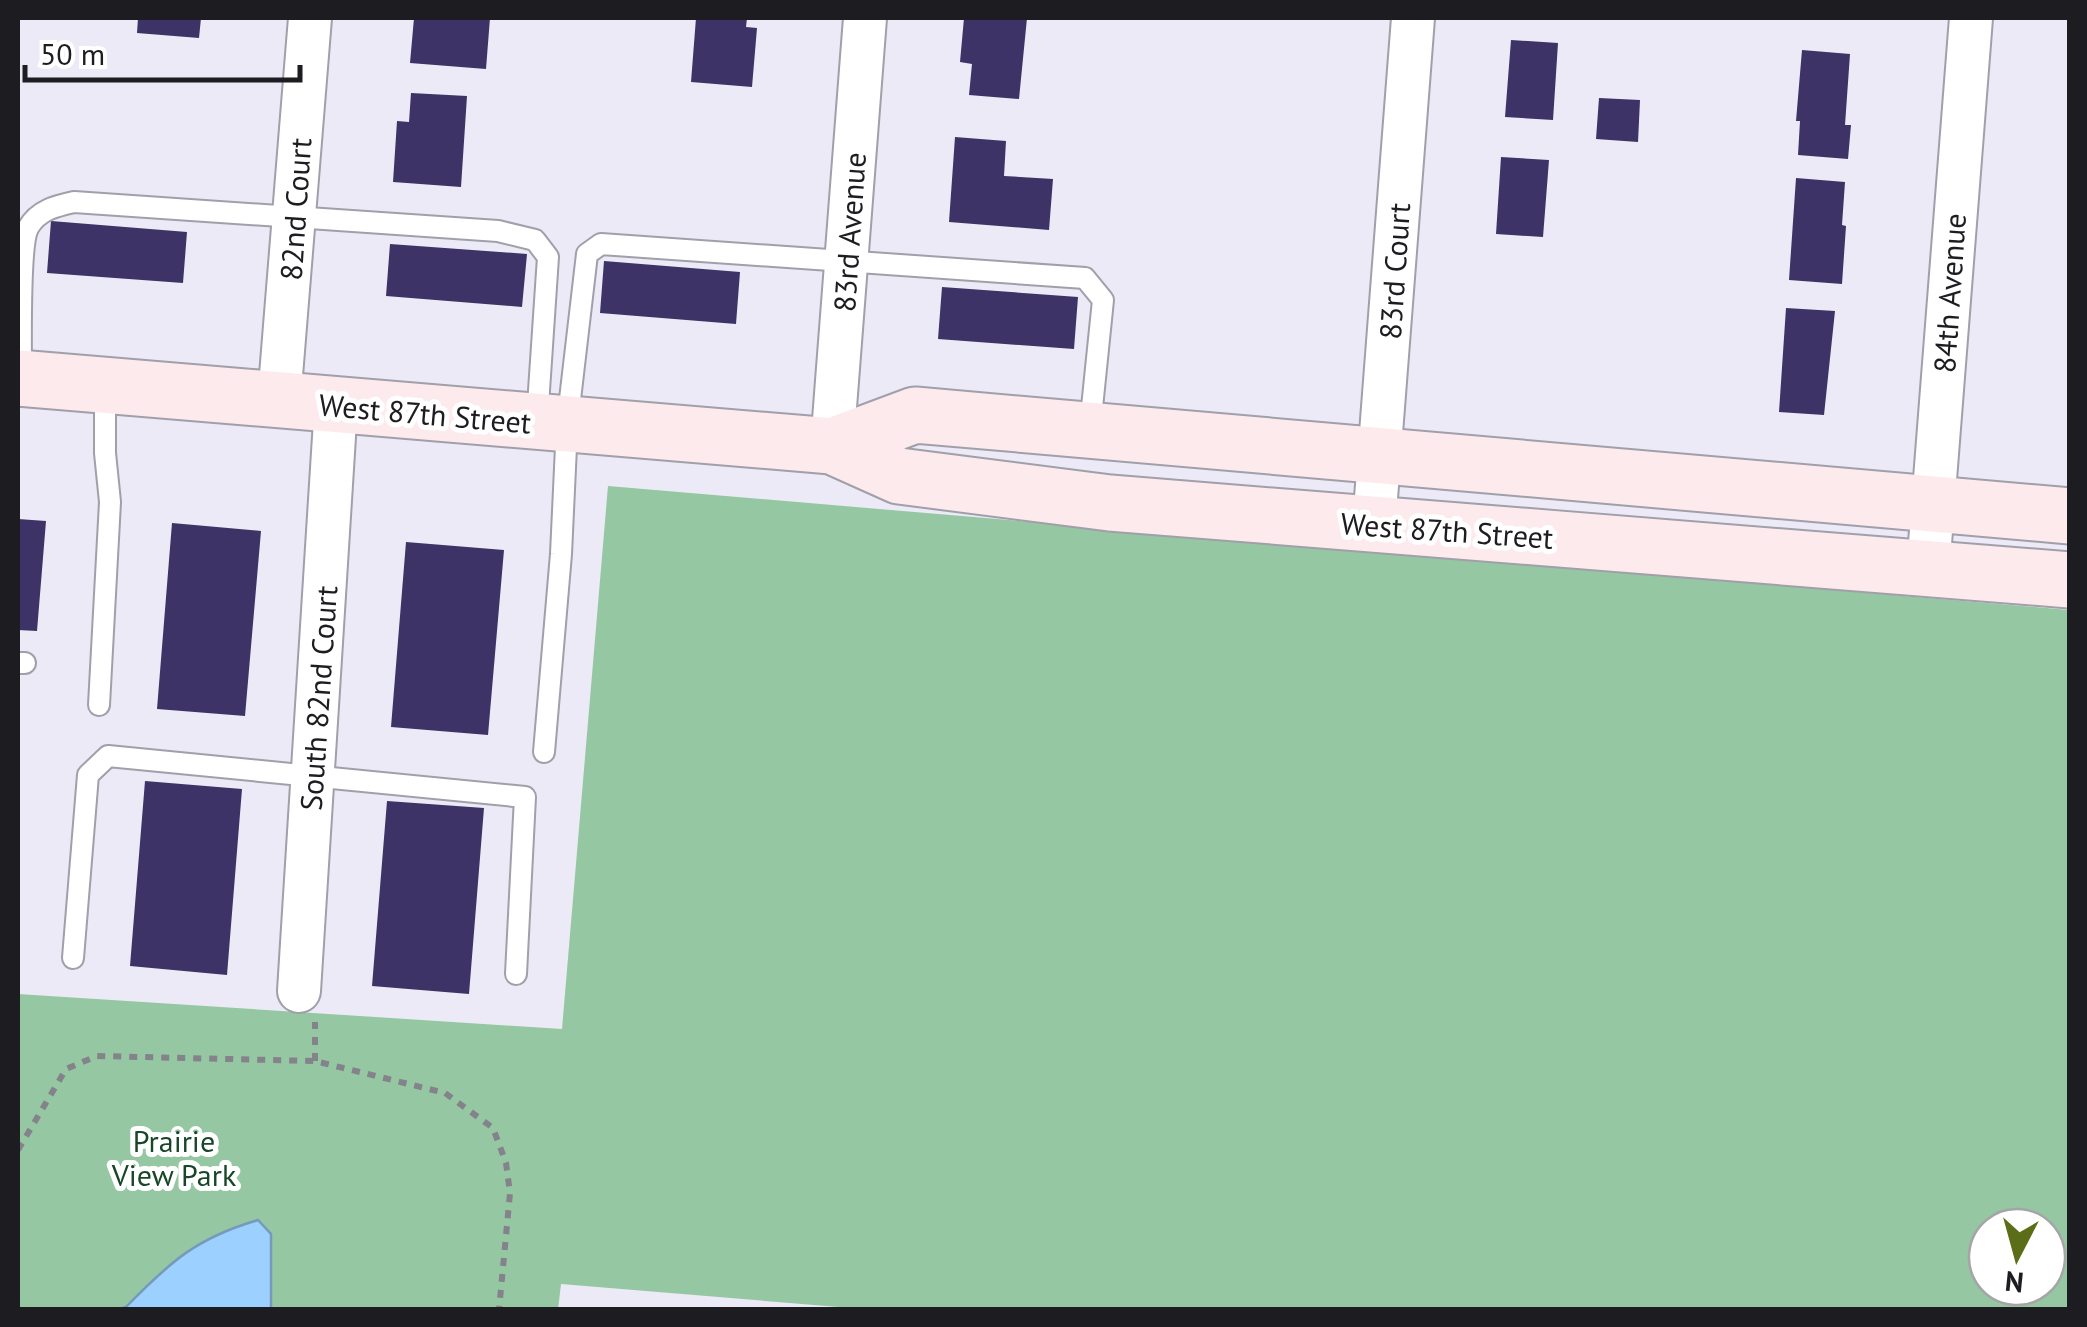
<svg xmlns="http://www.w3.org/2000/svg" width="2087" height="1327" font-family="'PT Sans',sans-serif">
<rect width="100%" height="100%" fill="#eceaf6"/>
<!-- green -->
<path fill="#95c7a3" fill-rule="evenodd" d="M 608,486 L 2069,610 L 2069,1309 L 875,1310 L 561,1284 L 558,1310 L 18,1309 L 18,994 L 562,1029 ZM 1987,1227 L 2047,1227 L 2047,1287 L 1987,1287 Z"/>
<!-- water -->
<path fill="#9bd0ff" stroke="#759abc" stroke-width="2.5" d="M 258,1220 L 271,1234 L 271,1309 L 119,1309 L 126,1307 C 170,1262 196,1238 258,1220 Z"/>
<!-- building -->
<path fill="#3d3366" d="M 138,18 L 201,18 L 199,38 L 137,33 Z
M 414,18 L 490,18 L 486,69 L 410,63 Z
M 696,18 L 747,18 L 746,27 L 757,28 L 752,87 L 691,82 Z
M 964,18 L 1027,18 L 1019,99 L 969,95 L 972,64 L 960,62 Z
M 1511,40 L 1558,43 L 1553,120 L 1505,117 Z
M 1802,50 L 1850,54 L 1845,125 L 1851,125 L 1848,159 L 1798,155 L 1800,121 L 1796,121 Z
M 411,93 L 467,96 L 461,187 L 393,182 L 397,121 L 409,122 Z
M 1599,98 L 1640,100 L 1638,142 L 1596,139 Z
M 955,137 L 1006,141 L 1004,176 L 1053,179 L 1049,230 L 949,222 Z
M 1501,157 L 1549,160 L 1543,237 L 1496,234 Z
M 1796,178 L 1845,182 L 1842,225 L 1846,226 L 1842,284 L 1789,280 Z
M 51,221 L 187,232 L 183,283 L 47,273 Z
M 390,244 L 527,254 L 522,307 L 386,296 Z
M 604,261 L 740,272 L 736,324 L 600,313 Z
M 942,287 L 1078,297 L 1074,349 L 938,339 Z
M 1786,308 L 1835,311 L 1824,415 L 1779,412 Z
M 18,519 L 46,521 L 37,631 L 18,630 Z
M 172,523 L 261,531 L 245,716 L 157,709 Z
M 406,542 L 504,550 L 488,735 L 391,727 Z
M 145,781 L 242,789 L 227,975 L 130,966 Z
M 387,801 L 484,808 L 469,994 L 372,986 Z"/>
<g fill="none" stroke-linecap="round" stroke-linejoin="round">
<!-- service casing -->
<g stroke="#a09faa" stroke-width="24">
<path id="service" d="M 21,376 C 21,349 19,246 28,228 C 38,210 56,206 74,202 L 498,231 L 535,240 L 548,257 L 537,420
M 18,663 L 25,663
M 99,705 L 110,502 L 105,453 L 105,387
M 544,752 L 561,554 L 567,425 L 587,254 L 601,244 L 1085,278 L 1103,300 L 1090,427
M 73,958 L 88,775 L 108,756 L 525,797 L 516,974"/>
</g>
<!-- minor casing -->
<g stroke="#a09faa" stroke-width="46">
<path id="minor" d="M 279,400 L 310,18
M 832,446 L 865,18
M 1374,524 L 1413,18
M 1928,569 L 1971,18
M 299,991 L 336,405"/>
</g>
<!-- secondary casing -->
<g stroke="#a09faa" stroke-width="59">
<path id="secondary" d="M 18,378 L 832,446 L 899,476 L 1110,503 L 2070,580
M 832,446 L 915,415 L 2070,516"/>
</g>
<!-- path -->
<path stroke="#84828a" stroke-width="6" stroke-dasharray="8 8" stroke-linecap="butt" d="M 315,1061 L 315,1022
M 18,1150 L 66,1069 L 97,1056 L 315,1061 L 445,1093 L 493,1128 L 506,1163 L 510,1193 L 499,1310"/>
<!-- service -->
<use href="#service" stroke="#fff" stroke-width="20"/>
<!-- minor -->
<use href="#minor" stroke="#fff" stroke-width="42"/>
<!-- secondary -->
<use href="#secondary" stroke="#fdeaec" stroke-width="55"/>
</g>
<g text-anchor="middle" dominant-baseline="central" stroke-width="10" stroke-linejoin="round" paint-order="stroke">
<!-- street labels -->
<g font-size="30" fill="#1d1c20" stroke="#fff">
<text transform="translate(295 209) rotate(-86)">82nd Court</text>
<text transform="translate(849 232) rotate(-86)">83rd Avenue</text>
<text transform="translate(1394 271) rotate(-86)">83rd Court</text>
<text transform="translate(1949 293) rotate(-86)">84th Avenue</text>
<text transform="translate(425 413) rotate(5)">West 87th Street</text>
<text transform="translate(1447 530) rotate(4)">West 87th Street</text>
<text transform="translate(318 698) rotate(-86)">South 82nd Court</text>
</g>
<!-- park labels -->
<g font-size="30" fill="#194629" stroke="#fff">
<text x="174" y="1140">Prairie<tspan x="174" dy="34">View Park</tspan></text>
</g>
</g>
<!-- border -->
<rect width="2087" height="1327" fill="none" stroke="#1d1c20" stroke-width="40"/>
<!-- north arrow -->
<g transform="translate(2017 1257) rotate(186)"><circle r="48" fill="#ffffff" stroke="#a5a4a6" stroke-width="2.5"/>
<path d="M0-8L18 38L0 25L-18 38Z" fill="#5c6d18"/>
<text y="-15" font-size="28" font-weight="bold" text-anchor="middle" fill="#1d1c20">N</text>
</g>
<!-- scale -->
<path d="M25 65v15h275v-15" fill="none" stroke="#1d1c20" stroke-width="5"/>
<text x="40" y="65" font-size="30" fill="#1d1c20" stroke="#ffffff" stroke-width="8" paint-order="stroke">50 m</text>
</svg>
